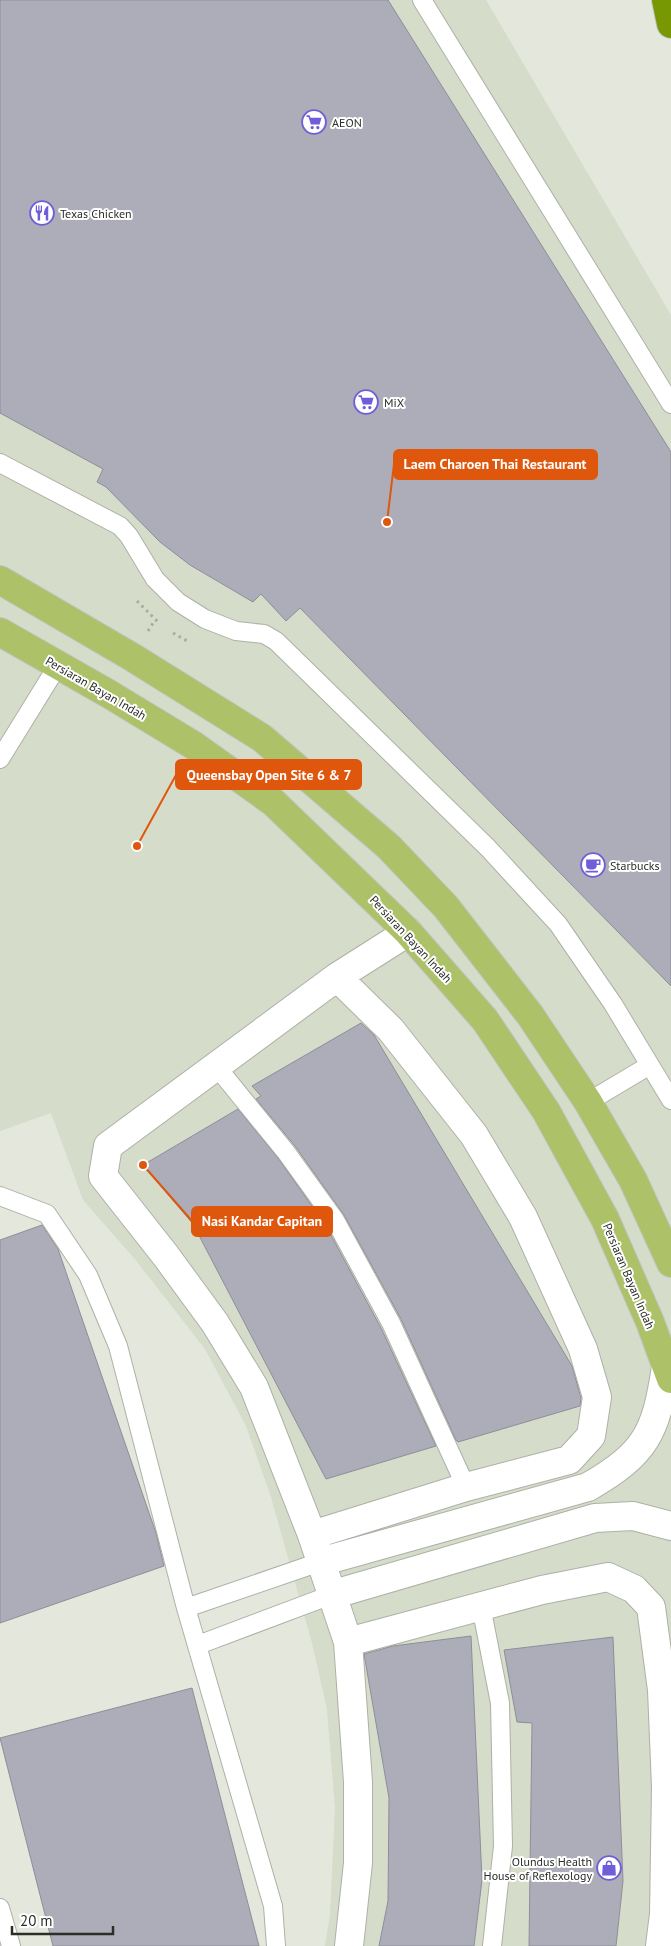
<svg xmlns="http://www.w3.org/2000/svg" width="671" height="1946" font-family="'PT Sans',sans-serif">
<rect width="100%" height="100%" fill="#e3e7dc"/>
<!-- built -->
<path fill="#d5dcca" d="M 0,0 L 486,0 L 671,315 L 671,1946 L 325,1946 L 330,1915 L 335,1808 L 327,1709 L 312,1643 L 271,1497 L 246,1426 L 205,1349 L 134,1258 L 83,1200 L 51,1113 L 0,1131 Z"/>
<!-- building -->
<path fill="#acadb8" stroke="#8e8e99" d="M 0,0 L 388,0 L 671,452 L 671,986 L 300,608 L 286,621 L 261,594 L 253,602 L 190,565 L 160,542 L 106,487 L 97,482 L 103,469 L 0,413 Z
M 361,1023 L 374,1035 L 572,1366 L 581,1398 L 580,1406 L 458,1442 L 456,1440 L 401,1319 L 344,1215 L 295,1146 L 256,1099 L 261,1096 L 252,1086 Z
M 238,1109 L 278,1158 L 326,1226 L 381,1328 L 436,1446 L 326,1479 L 193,1224 L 143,1165 Z
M 42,1225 L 58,1249 L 156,1533 L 164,1566 L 0,1623 L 0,1240 Z
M 471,1636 L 482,1880 L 474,1946 L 379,1946 L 388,1901 L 389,1798 L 364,1654 L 393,1646 Z
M 613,1637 L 623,1881 L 616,1946 L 529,1946 L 532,1723 L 517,1722 L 504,1650 Z
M 192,1688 L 259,1946 L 53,1946 L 0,1738 Z"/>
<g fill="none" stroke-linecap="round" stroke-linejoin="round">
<!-- lane casing -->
<g stroke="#adb1a6" stroke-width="20">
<path id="lane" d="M 422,0 L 671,404
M 0,463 L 120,526 L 129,536 L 155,579 L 178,602 L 205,619 L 236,631 L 264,634 L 276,641 L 488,848 L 558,924 L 613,1004 L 671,1100
M 0,759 L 58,665
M 216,1066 L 286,1152 L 335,1220 L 391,1323 L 466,1487
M 588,1102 L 650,1065
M 0,1196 L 47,1214 L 88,1275 L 118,1346 L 186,1608 L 273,1906 L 276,1946
M 481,1606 L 500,1703 L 503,1846 L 492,1946
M 186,1608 L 320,1562
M 198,1645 L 331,1595
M 0,1908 L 11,1946"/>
</g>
<!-- street casing -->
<g stroke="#adb1a6" stroke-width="30">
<path id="street" d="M 312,1535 L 466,1487 L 569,1460 L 591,1436 L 597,1397 L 583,1349 L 523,1217 L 474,1135 L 391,1030 L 337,977
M 320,1562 L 588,1487 C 647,1453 656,1432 666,1367
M 331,1595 L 595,1518 L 633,1516 L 671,1526
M 348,1642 L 542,1590 L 608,1577 L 634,1589 L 651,1607 L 662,1690 L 666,1787 L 664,1914 L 660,1946
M 349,1946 L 358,1863 L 358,1782 L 348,1642 L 312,1535 L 254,1387 L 215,1323 L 166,1256 L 103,1176 L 108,1146 L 337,977 L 408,932"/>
</g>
<!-- primary casing -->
<g stroke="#c4c4c3" stroke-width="30">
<path id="primary" d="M 0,580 L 132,657 L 262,738 L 389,847 L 446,907 L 530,1015 L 588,1102 L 633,1180 L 671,1263
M 0,632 L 109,694 L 193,745 L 273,802 L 408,932 L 485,1020 L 546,1111 L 605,1219 L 650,1322 L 671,1379"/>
</g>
<!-- highway casing -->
<g stroke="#c4c4c3" stroke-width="30">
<path id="highway" d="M 666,0 L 671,24"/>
</g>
<!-- path -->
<path stroke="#a8aca2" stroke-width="3" stroke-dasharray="2.5 4" stroke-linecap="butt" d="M 137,601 L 159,623
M 148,631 L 155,620
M 173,633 L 189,642"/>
<!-- lane -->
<use href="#lane" stroke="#fff" stroke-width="18"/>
<!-- street -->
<use href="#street" stroke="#fff" stroke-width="28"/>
<!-- primary -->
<use href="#primary" stroke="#adc168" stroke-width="28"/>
<!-- highway -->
<use href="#highway" stroke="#779803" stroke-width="28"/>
</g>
<!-- icons -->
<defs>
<g id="supermarket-ring" transform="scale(1.25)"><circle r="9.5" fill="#fff" stroke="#6f5ed8" stroke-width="1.5"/><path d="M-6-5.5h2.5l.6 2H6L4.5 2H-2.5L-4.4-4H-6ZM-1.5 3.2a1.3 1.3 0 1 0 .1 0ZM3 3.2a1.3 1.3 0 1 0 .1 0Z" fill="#6f5ed8"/></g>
<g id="restaurant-ring" transform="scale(1.25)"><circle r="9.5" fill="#fff" stroke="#6f5ed8" stroke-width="1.5"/><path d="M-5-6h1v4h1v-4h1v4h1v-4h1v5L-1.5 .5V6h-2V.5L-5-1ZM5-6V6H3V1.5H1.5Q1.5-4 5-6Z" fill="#6f5ed8"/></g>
<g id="cafe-ring" transform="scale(1.25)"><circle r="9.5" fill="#fff" stroke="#6f5ed8" stroke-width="1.5"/><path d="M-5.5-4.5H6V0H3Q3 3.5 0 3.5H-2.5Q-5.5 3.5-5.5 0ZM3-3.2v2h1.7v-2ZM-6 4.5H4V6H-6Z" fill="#6f5ed8"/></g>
<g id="shop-ring" transform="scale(1.25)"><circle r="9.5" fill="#fff" stroke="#6f5ed8" stroke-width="1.5"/><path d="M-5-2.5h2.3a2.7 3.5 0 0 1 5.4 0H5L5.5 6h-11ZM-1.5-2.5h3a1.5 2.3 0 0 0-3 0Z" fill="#6f5ed8"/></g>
</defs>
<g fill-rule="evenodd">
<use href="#supermarket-ring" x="314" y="122"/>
<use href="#restaurant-ring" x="42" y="213"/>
<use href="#supermarket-ring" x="366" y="402"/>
<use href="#cafe-ring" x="593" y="865"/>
<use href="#shop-ring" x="609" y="1868"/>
</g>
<g text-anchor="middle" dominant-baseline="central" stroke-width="4" stroke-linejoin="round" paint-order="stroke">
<!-- poi labels -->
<g font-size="12" fill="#2b2d28" stroke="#fff" text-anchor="start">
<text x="332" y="122">AEON</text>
<text x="60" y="213">Texas Chicken</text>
<text x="384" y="402">MiX</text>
<text x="610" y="865">Starbucks</text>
<text x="592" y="1861" text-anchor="end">Olundus Health<tspan x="592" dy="14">House of Reflexology</tspan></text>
</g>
<!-- street labels -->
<g font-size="12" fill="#2b2d28" stroke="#fff">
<text transform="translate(96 688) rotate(30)">Persiaran Bayan Indah</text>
<text transform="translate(411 939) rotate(47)">Persiaran Bayan Indah</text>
<text transform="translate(629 1276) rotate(67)">Persiaran Bayan Indah</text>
</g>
</g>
<!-- callouts -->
<path fill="none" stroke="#df570d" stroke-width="2" d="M387 522L394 464M137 846L176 775M143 1165L192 1221"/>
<g fill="#df570d" stroke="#fff" stroke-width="2">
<circle cx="387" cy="522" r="5"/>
<circle cx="137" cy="846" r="5"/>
<circle cx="143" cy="1165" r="5"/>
</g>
<g fill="#df570d" stroke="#df570d" stroke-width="2">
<rect x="394" y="450" width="203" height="29" rx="5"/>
<rect x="176" y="760" width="185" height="29" rx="5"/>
<rect x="192" y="1207" width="140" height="29" rx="5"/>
</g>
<g font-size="14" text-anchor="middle" font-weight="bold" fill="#fff">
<text x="495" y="469">Laem Charoen Thai Restaurant</text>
<text x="269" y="780">Queensbay Open Site 6 &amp; 7</text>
<text x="262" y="1226">Nasi Kandar Capitan</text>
</g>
<!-- scale -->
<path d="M12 1926v8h101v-8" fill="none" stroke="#2b2d28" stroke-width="2.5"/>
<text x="20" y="1926" font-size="15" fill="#2b2d28" stroke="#ffffff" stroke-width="4" paint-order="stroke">20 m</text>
</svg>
